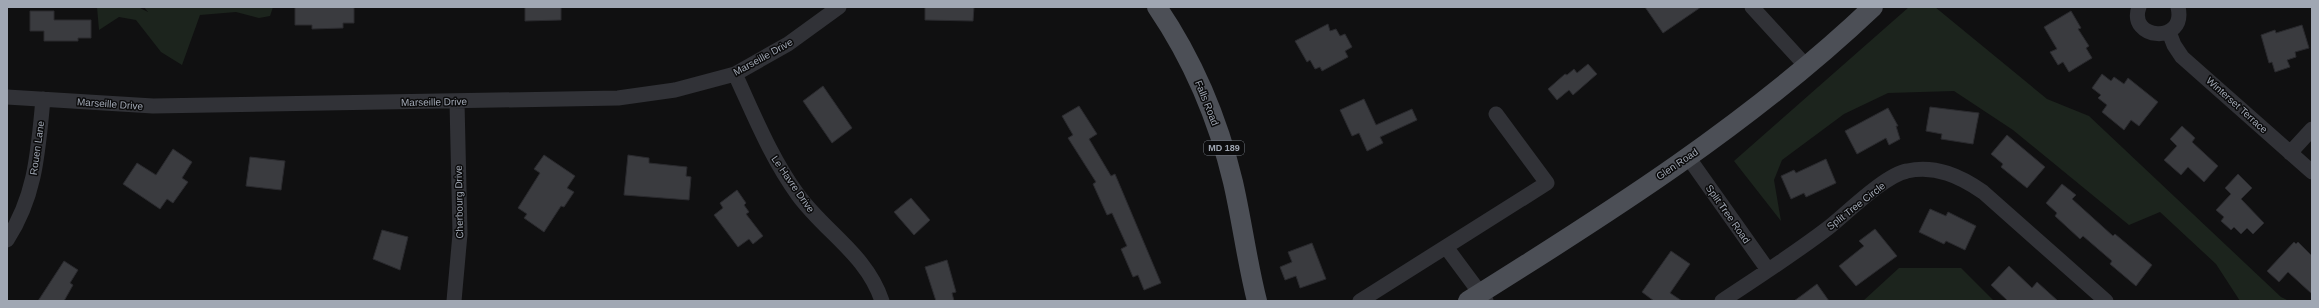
<svg xmlns="http://www.w3.org/2000/svg" width="2319" height="308" font-family="Helvetica,sans-serif">
<rect width="100%" height="100%" fill="#101011"/>
<!-- green -->
<path fill="#1c241d" d="M 97,7 L 138,7 L 148,12 L 144,7 L 273,7 L 270,16 L 259,18 L 236,12 L 200,15 L 182,65 L 161,52 L 136,20 L 119,17 L 99,30 Z
M 1909,7 L 1935,7 L 2047,99 L 2089,116 L 2281,297 L 2289,301 L 2240,301 L 2216,264 L 2160,212 L 2129,225 L 2013,130 L 1954,91 L 1888,93 L 1844,114 L 1782,160 L 1774,180 L 1781,221 L 1734,161 Z
M 1899,268 L 1961,268 L 1994,301 L 1863,301 Z"/>
<!-- building -->
<path fill="#3a3b3f" stroke="#2a2a2e" d="M 295,7 L 354,7 L 354,23 L 343,23 L 343,28 L 312,29 L 312,25 L 295,25 Z
M 525,7 L 561,7 L 561,20 L 525,21 Z
M 925,7 L 974,7 L 973,21 L 925,20 Z
M 1645,7 L 1701,7 L 1663,33 Z
M 30,11 L 54,11 L 54,20 L 91,20 L 91,38 L 78,38 L 78,41 L 44,41 L 44,31 L 30,31 Z
M 2071,11 L 2081,28 L 2078,29 L 2089,46 L 2086,48 L 2092,58 L 2069,72 L 2063,62 L 2058,65 L 2050,52 L 2057,49 L 2044,27 Z
M 1328,24 L 1330,31 L 1336,29 L 1340,36 L 1345,34 L 1352,47 L 1345,51 L 1348,57 L 1322,71 L 1320,67 L 1315,69 L 1310,60 L 1307,62 L 1295,41 Z
M 2302,25 L 2309,48 L 2295,52 L 2296,57 L 2287,60 L 2290,67 L 2275,72 L 2272,62 L 2269,63 L 2261,35 L 2275,30 L 2276,33 Z
M 1588,64 L 1597,74 L 1573,95 L 1569,90 L 1557,100 L 1548,89 L 1565,74 L 1567,75 L 1574,69 L 1577,73 Z
M 2102,74 L 2111,81 L 2114,77 L 2124,84 L 2128,78 L 2158,102 L 2139,126 L 2131,120 L 2124,130 L 2102,112 L 2107,105 L 2098,98 L 2101,95 L 2092,88 Z
M 823,86 L 852,128 L 832,143 L 803,101 Z
M 1364,99 L 1376,125 L 1412,109 L 1417,120 L 1380,137 L 1383,143 L 1367,151 L 1359,133 L 1352,136 L 1340,110 Z
M 1079,106 L 1097,134 L 1089,139 L 1111,176 L 1115,174 L 1161,283 L 1144,290 L 1138,275 L 1133,277 L 1121,249 L 1127,246 L 1112,213 L 1107,215 L 1093,184 L 1096,182 L 1068,138 L 1073,135 L 1062,116 Z
M 1930,107 L 1979,113 L 1973,144 L 1941,139 L 1942,134 L 1926,131 Z
M 1888,108 L 1898,126 L 1896,126 L 1900,139 L 1889,145 L 1886,138 L 1857,154 L 1845,131 Z
M 2182,126 L 2195,138 L 2192,142 L 2218,166 L 2204,182 L 2188,167 L 2181,175 L 2164,160 L 2177,146 L 2170,139 Z
M 2007,135 L 2045,167 L 2027,188 L 2001,167 L 2003,164 L 1991,154 Z
M 173,149 L 192,162 L 182,178 L 188,182 L 173,203 L 167,199 L 160,209 L 123,184 L 137,163 L 156,175 Z
M 544,155 L 575,176 L 567,188 L 574,192 L 564,207 L 561,206 L 544,232 L 524,218 L 527,214 L 518,208 L 540,173 L 534,169 Z
M 628,155 L 649,158 L 649,163 L 687,167 L 686,176 L 691,177 L 689,200 L 624,195 Z
M 250,157 L 285,161 L 281,190 L 246,186 Z
M 1826,159 L 1836,183 L 1806,197 L 1804,193 L 1791,199 L 1781,176 L 1794,170 L 1796,173 Z
M 2238,174 L 2252,188 L 2241,199 L 2264,223 L 2253,234 L 2247,228 L 2241,234 L 2234,227 L 2231,230 L 2221,221 L 2224,217 L 2216,210 L 2231,194 L 2225,188 Z
M 2062,184 L 2076,195 L 2072,199 L 2113,236 L 2115,234 L 2152,265 L 2136,286 L 2110,264 L 2112,261 L 2083,236 L 2080,239 L 2055,216 L 2057,213 L 2046,203 Z
M 737,190 L 746,203 L 744,205 L 749,212 L 746,214 L 763,236 L 753,244 L 749,239 L 738,247 L 714,215 L 723,208 L 720,203 Z
M 911,198 L 930,220 L 914,235 L 894,212 Z
M 1930,209 L 1946,216 L 1948,212 L 1976,226 L 1965,250 L 1946,241 L 1944,244 L 1919,232 Z
M 1875,229 L 1897,256 L 1856,286 L 1839,266 L 1864,246 L 1859,241 Z
M 382,230 L 408,237 L 400,270 L 373,259 Z
M 2294,242 L 2296,244 L 2298,242 L 2312,256 L 2312,294 L 2288,272 L 2279,282 L 2267,271 Z
M 1312,243 L 1326,279 L 1300,288 L 1296,276 L 1285,280 L 1280,267 L 1292,262 L 1288,252 Z
M 1671,251 L 1690,264 L 1670,293 L 1682,301 L 1654,301 L 1642,292 Z
M 947,260 L 956,292 L 952,293 L 954,301 L 936,301 L 925,267 Z
M 64,261 L 78,270 L 70,283 L 73,285 L 64,301 L 38,301 Z
M 2009,266 L 2032,288 L 2037,282 L 2058,301 L 2008,301 L 1991,285 Z
M 1817,284 L 1829,301 L 1794,301 L 1805,293 Z"/>
<g fill="none" stroke-linecap="round" stroke-linejoin="round">
<!-- minor -->
<path stroke="#313237" stroke-width="15" d="M 1752,7 L 1806,66
M 2139,7 C 2127,40 2187,45 2178,7
M 2169,32 L 2174,45 L 2182,57 L 2312,172
M 735,74 C 754,115 771,158 798,195 C 825,232 867,255 882,301
M 7,97 L 153,106 L 618,98 L 675,90 L 735,74 L 788,44 L 839,7
M 2290,153 L 2312,129
M 1688,157 L 1768,270
M 7,240 C 36,195 38,151 43,99
M 1446,247 L 1486,301
M 454,301 L 460,234 L 457,102
M 1360,301 L 1547,183 L 1496,114
M 1722,301 C 1758,277 1794,254 1828,228 C 1847,213 1885,175 1907,171 C 1936,165 1960,176 1983,192 L 2106,301"/>
<!-- major -->
<path stroke="#4c4f56" stroke-width="20" d="M 1157,7 C 1193,60 1218,119 1233,182 C 1242,221 1247,262 1257,301
M 1468,301 C 1609,213 1752,122 1873,7"/>
</g>
<g text-anchor="middle" dominant-baseline="central" stroke-width="3" stroke-linejoin="round" paint-order="stroke">
<!-- shield labels -->
<rect fill="#0b0b0c" stroke="#737881" stroke-width="1" x="1204" y="141" width="40" height="14" rx="3"/>
<g font-size="9" font-weight="bold" fill="#a0a7b3">
<text x="1224" y="148">MD 189</text>
</g>
<!-- street labels -->
<g font-size="10" fill="#a0a7b3" stroke="#0b0b0c">
<text transform="translate(763 57) rotate(-29)">Marseille Drive</text>
<text transform="translate(434 102) rotate(-1)">Marseille Drive</text>
<text transform="translate(1207 103) rotate(68)">Falls Road</text>
<text transform="translate(110 104) rotate(4)">Marseille Drive</text>
<text transform="translate(2237 105) rotate(42)">Winterset Terrace</text>
<text transform="translate(37 148) rotate(-82)">Rouen Lane</text>
<text transform="translate(1677 164) rotate(-34)">Glen Road</text>
<text transform="translate(793 184) rotate(55)">Le Havre Drive</text>
<text transform="translate(459 202) rotate(-91)">Cherbourg Drive</text>
<text transform="translate(1856 206) rotate(-38)">Split Tree Circle</text>
<text transform="translate(1728 214) rotate(55)">Split Tree Road</text>
</g>
</g>
<!-- border -->
<rect width="2319" height="308" fill="none" stroke="#a0a7b3" stroke-width="16"/>
</svg>
